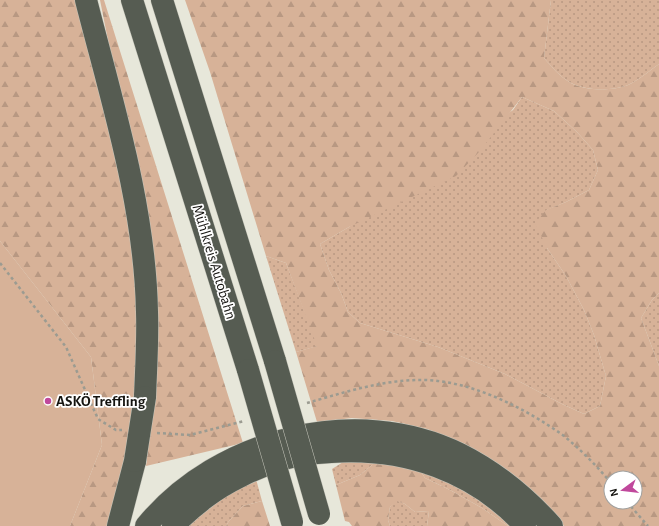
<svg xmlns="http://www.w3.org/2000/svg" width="659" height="526" font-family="'Alegreya Sans',sans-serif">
<defs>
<pattern id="grass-dots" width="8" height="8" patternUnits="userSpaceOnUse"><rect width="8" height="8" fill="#d7b298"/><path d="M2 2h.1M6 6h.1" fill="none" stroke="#b89882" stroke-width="1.8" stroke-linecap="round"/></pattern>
<pattern id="forest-firs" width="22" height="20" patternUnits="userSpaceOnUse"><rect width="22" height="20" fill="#d7b298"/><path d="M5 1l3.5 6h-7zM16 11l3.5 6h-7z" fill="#b89882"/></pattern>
</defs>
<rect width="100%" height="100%" fill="#e7e7da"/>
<!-- grass -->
<path fill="url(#grass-dots)" d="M 551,0 L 659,0 L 659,64 C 649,71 639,80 628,85 C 613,91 586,91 571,83 C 560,77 552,67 544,58 Z
M 522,97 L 554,111 L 577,132 L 593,150 L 598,170 L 589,190 L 566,202 L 547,210 L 547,248 L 566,276 L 584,310 L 594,335 L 606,376 L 600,406 L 584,414 L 562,404 L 505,374 L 438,347 L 360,323 L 348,312 L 341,293 L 329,270 L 320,244 L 349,227 L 513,110 Z
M 266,256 L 286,263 L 318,346 L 296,352 Z
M 659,293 L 659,366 L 641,318 L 652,300 Z
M 351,457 L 388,459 L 372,465 L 360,475 L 336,485 L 332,469 Z
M 416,464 L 440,472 L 519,526 L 508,526 L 482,508 L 450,490 L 425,478 Z
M 256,479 L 262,501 L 243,506 L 229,521 L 226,526 L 182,526 L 195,513 Z
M 396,500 L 405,504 L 415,512 L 429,511 L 427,526 L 390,526 L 388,520 L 390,507 Z"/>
<!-- forest -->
<path fill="url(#forest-firs)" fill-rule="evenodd" d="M 0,0 L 76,0 L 114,145 L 136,268 L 138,381 L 125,467 L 110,526 L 70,526 L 102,445 L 91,357 L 0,241 Z
M 100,0 L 104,0 L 243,443 L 146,466 L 157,364 L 152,262 Z
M 185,0 L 551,0 L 544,58 C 552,67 560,77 571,83 C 585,91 613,91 628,85 C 639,80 649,71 659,64 L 659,293 L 652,300 L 641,318 L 659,366 L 659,526 L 564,526 L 535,494 L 466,445 L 427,429 L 392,421 L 352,418 L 317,422 L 296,352 L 317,346 L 286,263 L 266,256 L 210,72 ZM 522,97 L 554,111 L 577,132 L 593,150 L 598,170 L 589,190 L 566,202 L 546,210 L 535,223 L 547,248 L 566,276 L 584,310 L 594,335 L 606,376 L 600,406 L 584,414 L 562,404 L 505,374 L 438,347 L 360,323 L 348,312 L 341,293 L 329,270 L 320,244 L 349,227 L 456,176 L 479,152 ZM 611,478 L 635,478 L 635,502 L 611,502 Z
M 378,460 L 416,464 L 425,478 L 450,490 L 482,508 L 508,526 L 427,526 L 429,511 L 415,512 L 405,504 L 397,501 L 390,507 L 388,520 L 390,526 L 352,526 L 349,522 L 345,521 L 336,485 L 360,475 Z
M 262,501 L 270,526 L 226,526 L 229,521 L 243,506 Z"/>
<!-- pitch -->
<path fill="#d7b298" d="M 0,241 L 91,357 L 102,445 L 70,526 L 0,526 Z"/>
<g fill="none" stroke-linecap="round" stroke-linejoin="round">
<!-- highway casing -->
<g stroke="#c5c5ba" stroke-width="23">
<path id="highway" d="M 86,0 C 112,102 145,206 147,312 C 148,341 146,369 145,397
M 132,0 L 248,370
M 162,0 L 275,361
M 118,526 L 135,461
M 146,526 C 218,438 357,403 460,454 C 496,472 525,496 552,526
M 173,526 C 183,516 193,507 205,498 C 225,482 256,468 280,460 C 297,455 314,453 331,452 C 405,447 475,471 525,526"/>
</g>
<!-- path -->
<path stroke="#9b9b91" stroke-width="2.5" stroke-dasharray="3 3" stroke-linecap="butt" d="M 0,263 L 66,347 L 98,419 L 116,430 L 122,430
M 307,403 C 342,393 379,381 416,380 C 466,378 524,407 564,436 C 581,450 597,466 611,483
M 157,433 L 190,435 L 244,421
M 627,502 L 648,526"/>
<!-- highway -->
<use href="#highway" stroke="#565c52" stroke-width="22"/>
<!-- highway-bridge casing -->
<g stroke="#c5c5ba" stroke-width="23" stroke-linecap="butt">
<path id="highway-bridge" d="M 275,361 L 319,514
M 248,370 L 292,522
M 135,461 L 145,397"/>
</g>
<!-- highway-bridge -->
<use href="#highway-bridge" stroke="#565c52" stroke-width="22"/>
</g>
<!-- markers -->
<circle fill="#c0489c" stroke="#fff" stroke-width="1.5" cx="48" cy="401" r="4"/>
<g text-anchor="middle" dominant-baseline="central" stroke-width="3.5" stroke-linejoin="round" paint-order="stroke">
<!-- street labels -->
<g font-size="15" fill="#151410" stroke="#fff">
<text transform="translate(214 262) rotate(73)">Mühlkreis Autobahn</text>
</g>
<!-- poi labels -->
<g font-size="15" font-weight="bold" fill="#151410" stroke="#fff" text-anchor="start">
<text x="56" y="401">ASKÖ Treffling</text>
</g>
</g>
<!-- north arrow -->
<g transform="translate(623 490) rotate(255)"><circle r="19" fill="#ffffff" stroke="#a1a19f"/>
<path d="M0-3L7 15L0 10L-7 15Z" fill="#c0489c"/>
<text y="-6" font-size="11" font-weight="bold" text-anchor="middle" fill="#151410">N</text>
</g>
</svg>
